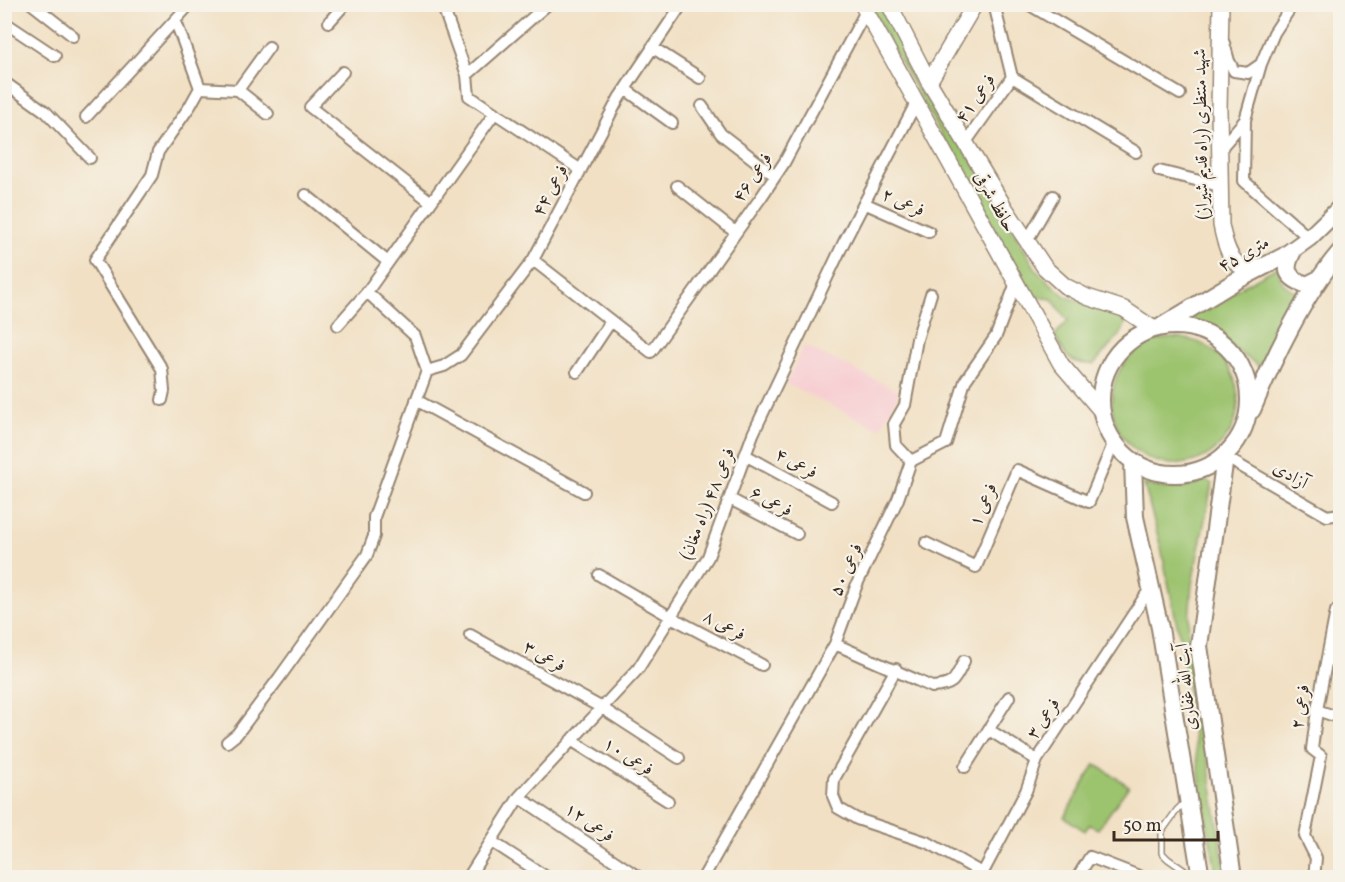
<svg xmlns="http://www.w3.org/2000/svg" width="1345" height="882" font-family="Vollkorn,Amiri,serif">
<rect width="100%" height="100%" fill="#f7f3e8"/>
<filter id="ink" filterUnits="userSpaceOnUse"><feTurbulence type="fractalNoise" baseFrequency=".0167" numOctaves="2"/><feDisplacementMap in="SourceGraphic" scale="12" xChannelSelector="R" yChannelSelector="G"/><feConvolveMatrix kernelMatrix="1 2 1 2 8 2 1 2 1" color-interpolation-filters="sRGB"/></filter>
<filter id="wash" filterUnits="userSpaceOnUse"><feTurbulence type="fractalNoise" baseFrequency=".008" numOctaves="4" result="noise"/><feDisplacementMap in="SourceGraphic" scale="24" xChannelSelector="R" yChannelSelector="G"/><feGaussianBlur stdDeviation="1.35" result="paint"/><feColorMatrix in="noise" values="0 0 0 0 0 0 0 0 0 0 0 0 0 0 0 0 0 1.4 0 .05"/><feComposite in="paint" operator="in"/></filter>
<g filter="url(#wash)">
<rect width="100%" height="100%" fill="#f1e0c4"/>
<!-- built -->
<path fill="#f7cfd3" d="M 804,345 L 900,392 L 880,429 L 786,384 Z"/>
<!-- green -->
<path fill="#9cc36e" stroke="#6c7646" stroke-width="1.5" d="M 869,5 L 881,5 L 1037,271 L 1065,296 L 1116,315 L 1126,322 L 1122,332 L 1094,364 C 1069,365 1065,356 1055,335 L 1068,321 L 1052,299 L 1031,296 Z
M 1279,266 C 1278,281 1284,286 1297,292 L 1260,367 L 1189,316 Z
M1112 401a63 63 0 1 1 126 0a63 63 0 1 1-126 0Z
M 1206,480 L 1212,484 L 1192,584 L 1188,632 L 1226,877 L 1217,877 L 1203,803 L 1181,644 L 1161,548 L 1144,484 C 1167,490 1184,490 1206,480 Z
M 1095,764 L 1129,786 L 1098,829 L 1089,825 L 1085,831 L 1064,817 Z"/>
</g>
<g filter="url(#ink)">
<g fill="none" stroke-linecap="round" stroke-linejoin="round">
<!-- lane casing -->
<g stroke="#968571" stroke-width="8">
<path id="lane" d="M 1185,802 L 1177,810 L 1162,831 L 1162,853 L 1168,859 L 1195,878"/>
</g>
<!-- street casing -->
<g stroke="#968571" stroke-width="14">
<path id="street" d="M 32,4 L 73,36
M 442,4 L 467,75 L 469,96 L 581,170
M 1028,4 L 1180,94
M 4,22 L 55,56
M 329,22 L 345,4
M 1224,43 L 1229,61 L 1234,71 L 1248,73 L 1261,64
M 652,47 L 700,78
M 343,72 L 310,107 L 431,202
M 467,75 L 548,4
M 1012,77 L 1136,152
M 4,82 L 46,112 L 90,158
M 200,88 L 238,90 L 268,114
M 625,89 L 672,123
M 238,90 L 269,47
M 702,106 L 721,134 L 774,175
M 86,117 L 190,4
M 1245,120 L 1244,181 L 1309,238
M 966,142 L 1012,77 L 994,4
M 1220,149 L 1245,120 L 1261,64 L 1274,33 L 1293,4
M 1159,171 L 1220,186
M 677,186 L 735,232
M 306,195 L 388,262
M 864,203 L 929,232
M 1027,241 L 1053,196
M 533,260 L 651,352 L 762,196 L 784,163 L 866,11
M 338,325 L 367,292 L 494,114
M 427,371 L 444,366 L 461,355 L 533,260 L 619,98 L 682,4
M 577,372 L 611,321
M 162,400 L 164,391 L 162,369 L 95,260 L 152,175 L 158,152 L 190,106 L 200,88 L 176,22
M 416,400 L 584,492
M 745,455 L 832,502
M 1225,457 L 1327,516 L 1340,514
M 911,461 L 896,445 L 894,424 L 905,405 L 917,339 L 931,294
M 730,499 L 797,534
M 926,543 L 976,567 L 1017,470 L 1089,502 L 1114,442
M 599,575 L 671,617 L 762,665
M 470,635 L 602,708 L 679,758
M 835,644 L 932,687 C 954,686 955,680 964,661
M 896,669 L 834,779 L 833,796 L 838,808 L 857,819 L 929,843 L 982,873
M 1317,710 L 1340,718
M 989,730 L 1037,760
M 571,740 L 668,801
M 227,742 L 237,734 L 279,678 L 367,555 L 374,536 L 374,517 L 427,371 L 415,336 L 367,292
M 965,767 L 1009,697
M 519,797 L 640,878
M 491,841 L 548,878
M 468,878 L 519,797 L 638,669 L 708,557 L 753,434 L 844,242 L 916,103
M 703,878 L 835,644 L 857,584 L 898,499 L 911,461 L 946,443 L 965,381 L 996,336 L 1016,283
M 980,878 L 1026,791 L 1037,760 L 1151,587
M 1077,878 L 1090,857 L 1144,878
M 1314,878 L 1316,858 L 1305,836 L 1321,756 L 1312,749 L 1317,710 L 1336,611 L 1340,610"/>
</g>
<!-- secondary casing -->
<g stroke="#968571" stroke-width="18">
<path id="secondary" d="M 862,4 L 1061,364 L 1102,412
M 889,4 L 929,82 L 1005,208 L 1045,268 L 1065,286 L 1087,297 L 1124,309 L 1154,329
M 1221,4 L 1219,110 L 1221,225 C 1224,240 1230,269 1250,268 C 1255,268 1260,266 1265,265
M 929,82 L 975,4"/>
</g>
<!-- primary casing -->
<g stroke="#968571" stroke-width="20">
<path id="primary" d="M 1294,249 C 1284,268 1284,277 1307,285 L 1319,279
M1101 400a74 74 0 1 1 148 0a74 74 0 1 1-148 0Z
M 1162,326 L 1236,281 L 1284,256 L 1309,238 L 1340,208
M 1252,410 C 1273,359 1305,293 1340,252
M 1225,457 L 1199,646 L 1233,878
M 1133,461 L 1135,517 L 1160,628 L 1201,878"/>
</g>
<!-- lane -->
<use href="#lane" stroke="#fff" stroke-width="5"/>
<!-- street -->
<use href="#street" stroke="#fff" stroke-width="10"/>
<!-- secondary -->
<use href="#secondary" stroke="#fff" stroke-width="15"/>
<!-- primary -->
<use href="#primary" stroke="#fff" stroke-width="16"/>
</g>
</g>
<g text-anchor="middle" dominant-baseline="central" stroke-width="4.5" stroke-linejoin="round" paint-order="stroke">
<!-- street labels -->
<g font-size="18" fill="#3b2a1e" stroke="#f7f3e8">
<text transform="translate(976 99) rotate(-55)">فرعی ۴۱</text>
<text transform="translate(1202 134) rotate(-91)">شهید منتظری (راه قدیم شیراز)</text>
<text transform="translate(753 178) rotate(-56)">فرعی ۴۶</text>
<text transform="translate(551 191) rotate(-62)">فرعی ۴۴</text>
<text transform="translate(994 202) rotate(61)">حافظ شرقی</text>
<text transform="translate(903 203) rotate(24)">فرعی ۲</text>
<text transform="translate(1244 255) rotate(-29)">۴۵ متری</text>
<text transform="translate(796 464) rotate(28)">فرعی ۴</text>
<text transform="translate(1290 476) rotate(31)">آزادی</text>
<text transform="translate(771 502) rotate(28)">فرعی ۶</text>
<text transform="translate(708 504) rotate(-68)">فرعی ۴۸ (راه مغان)</text>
<text transform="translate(984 505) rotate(-67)">فرعی ۱</text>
<text transform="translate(847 570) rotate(-66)">فرعی ۵۰</text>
<text transform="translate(724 626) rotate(28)">فرعی ۸</text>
<text transform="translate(544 657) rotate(29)">فرعی ۳</text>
<text transform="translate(1187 687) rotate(-96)">آیت الله غفاری</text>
<text transform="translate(1301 707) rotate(-81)">فرعی ۲</text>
<text transform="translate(1044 719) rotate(-56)">فرعی ۳</text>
<text transform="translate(628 757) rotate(32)">فرعی ۱۰</text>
<text transform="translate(589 823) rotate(34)">فرعی ۱۲</text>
</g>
</g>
<!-- margin -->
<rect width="1345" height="882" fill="none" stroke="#f7f3e8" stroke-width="24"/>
<!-- scale -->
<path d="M1114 831v9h104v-9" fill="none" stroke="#3b2a1e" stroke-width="3"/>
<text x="1123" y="831" font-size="18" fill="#3b2a1e" stroke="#f7f3e8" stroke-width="4.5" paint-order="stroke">50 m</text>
</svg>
